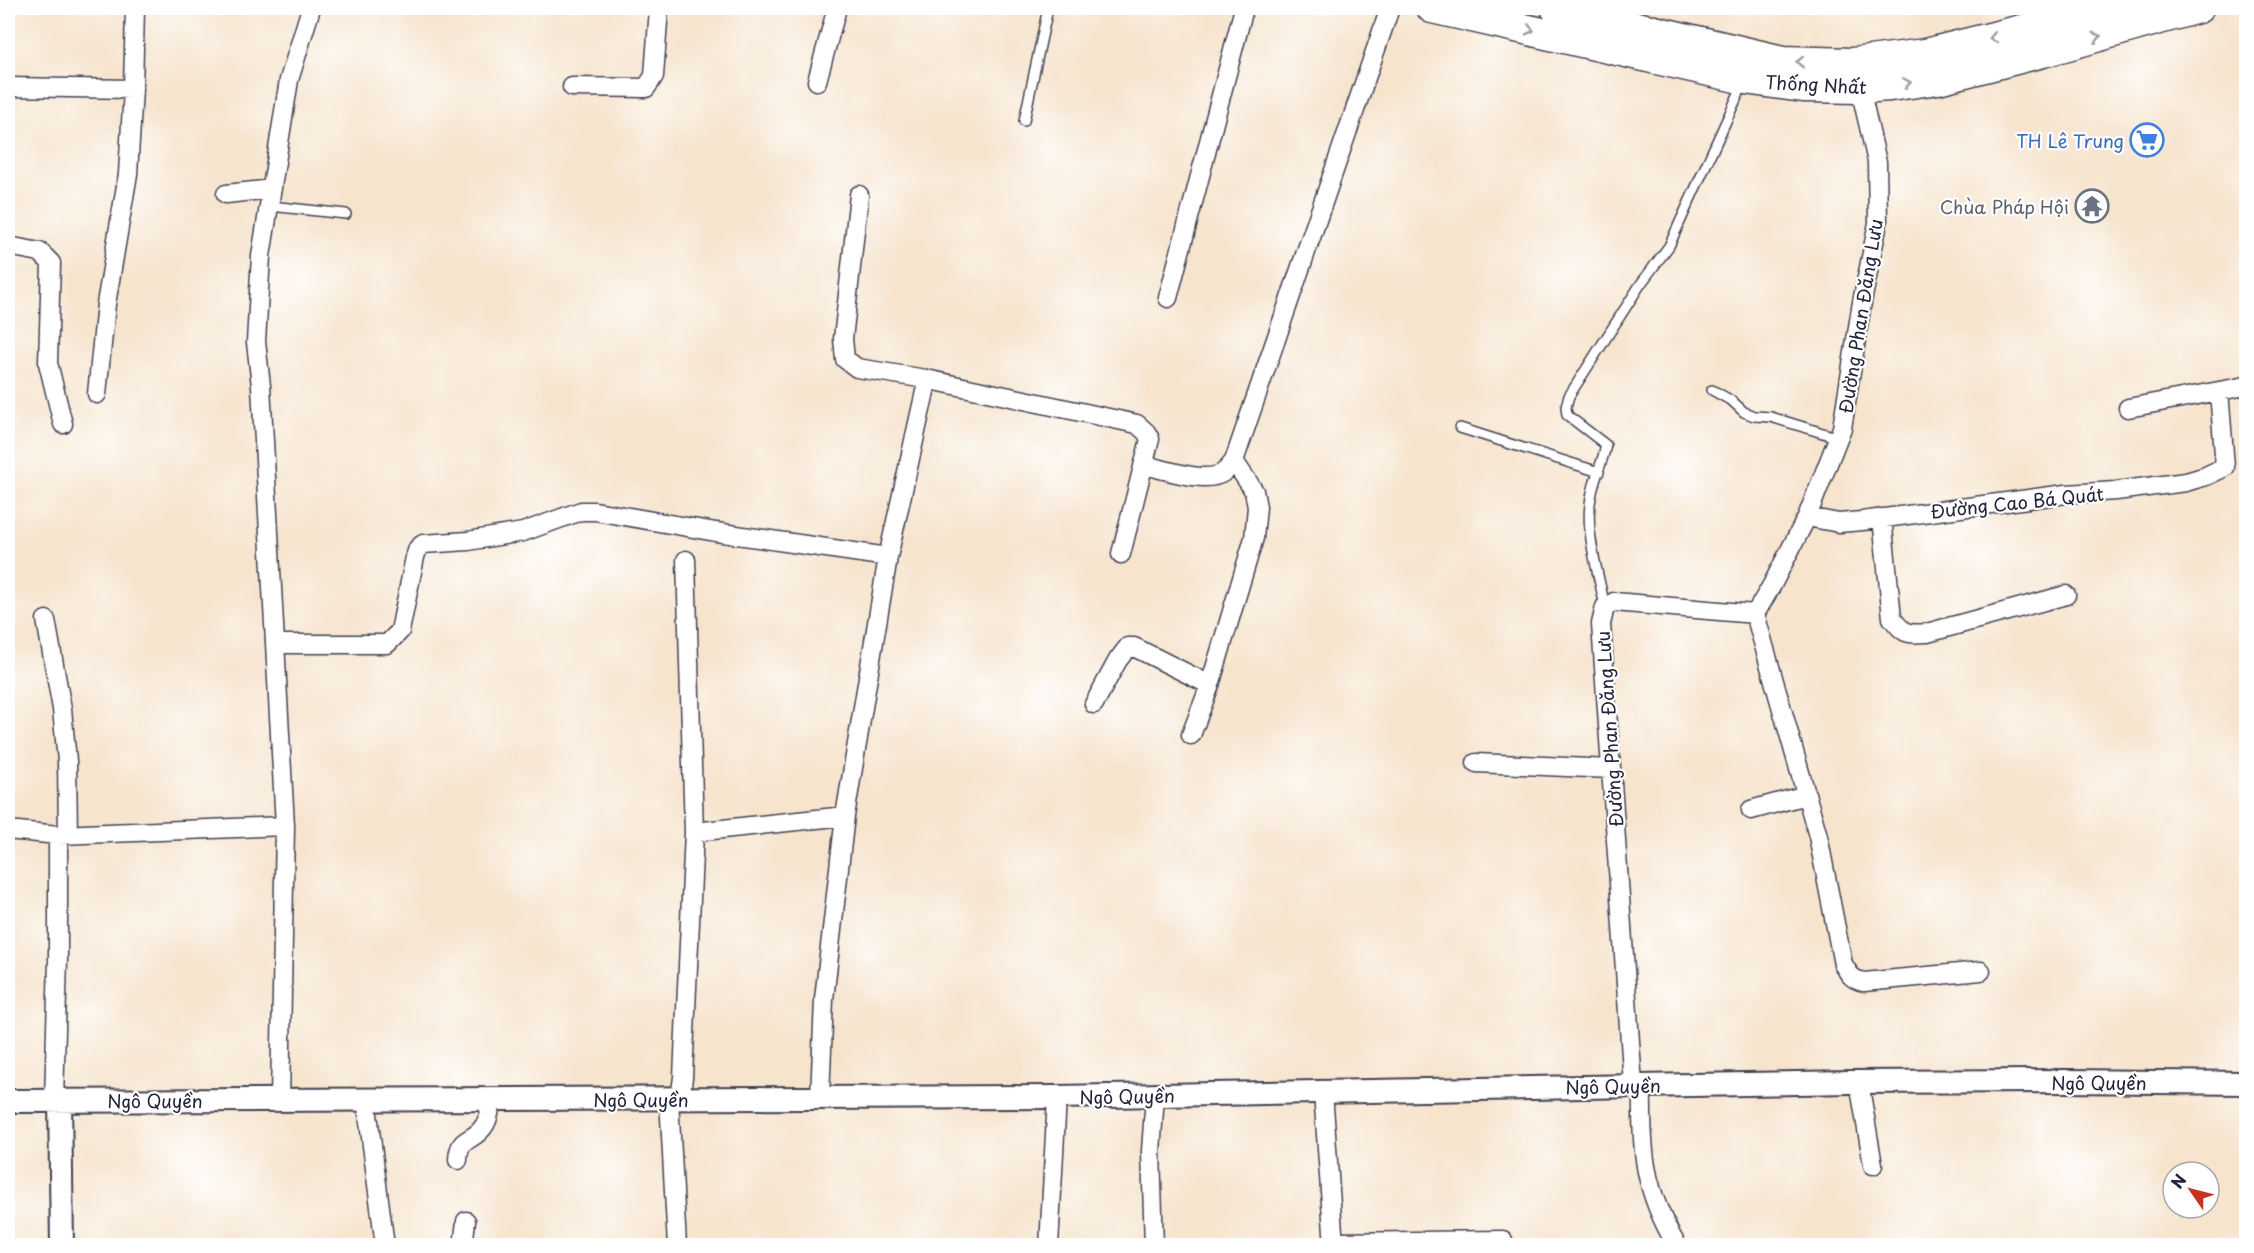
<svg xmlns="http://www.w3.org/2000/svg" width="2254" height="1253" font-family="'Playpen Sans',sans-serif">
<rect width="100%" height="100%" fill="#fff"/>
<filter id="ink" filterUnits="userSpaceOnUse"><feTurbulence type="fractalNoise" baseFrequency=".0167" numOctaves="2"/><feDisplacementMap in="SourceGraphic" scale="12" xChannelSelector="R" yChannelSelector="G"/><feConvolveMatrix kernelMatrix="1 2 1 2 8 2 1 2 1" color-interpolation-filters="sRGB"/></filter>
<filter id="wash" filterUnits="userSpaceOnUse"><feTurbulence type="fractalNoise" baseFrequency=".008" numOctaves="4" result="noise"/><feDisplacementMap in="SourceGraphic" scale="24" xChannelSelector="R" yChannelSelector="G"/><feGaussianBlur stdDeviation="1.35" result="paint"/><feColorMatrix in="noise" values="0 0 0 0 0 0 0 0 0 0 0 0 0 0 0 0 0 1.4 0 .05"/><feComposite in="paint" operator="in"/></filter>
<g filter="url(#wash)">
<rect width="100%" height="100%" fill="#f6e4cd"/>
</g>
<g filter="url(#ink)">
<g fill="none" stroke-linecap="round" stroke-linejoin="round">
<!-- service casing -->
<g stroke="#423f51" stroke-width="12">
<path id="service" d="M 1024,121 L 1048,8
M 270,206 L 346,214
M 1712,390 L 1732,401 L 1744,412 L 1754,416 L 1771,417 L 1839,438
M 1460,428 L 1599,472
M 1605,607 C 1599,576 1586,535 1590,504 C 1592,483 1602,465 1606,445 L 1567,415 L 1566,407 L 1569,396 L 1640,285 L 1669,246 L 1744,82"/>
</g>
<!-- minor casing -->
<g stroke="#423f51" stroke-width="21">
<path id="minor" d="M 817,81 L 837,8
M 8,87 L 133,89
M 572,87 L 646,88 L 654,76 L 659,8
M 226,194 L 272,189
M 859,195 L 843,339 L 845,359 L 857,368 L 926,379
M 8,246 L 40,252 L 51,263 L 48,363 L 63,424
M 1168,298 L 1244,8
M 97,394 L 106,304 L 128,174 L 133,89 L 135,8
M 2128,408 L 2246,386
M 1144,465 C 1164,469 1207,485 1224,472 C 1228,469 1231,465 1234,461 L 1390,8
M 1807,517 L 1839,523 L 1862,521 L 2066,494 L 2116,491 L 2186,482 L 2206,476 L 2225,467 L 2219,391
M 1882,518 L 1892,618 C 1904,635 1907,634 1927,633 L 2066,595
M 1755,614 L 1818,836 L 1843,964 C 1849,974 1852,980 1864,982 L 1981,971
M 46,620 L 62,709 L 67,761 L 68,835
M 276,644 L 387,644 L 400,631 L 415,557 L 418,548 L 423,544 L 468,541 L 523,532 L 581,511 L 595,511 L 716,532 L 888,557
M 1094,704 L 1118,660 L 1128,647 L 1134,647 L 1210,685
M 1191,735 L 1210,685 L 1254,538 L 1257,507 L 1254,491 L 1234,461
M 1476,763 L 1611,769
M 1751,810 L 1806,795
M 8,830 L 58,835 L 285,826
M 694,832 L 845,816
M 1859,1082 L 1873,1165
M 1633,1085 L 1601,624 L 1605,607 L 1614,602 L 1755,614 L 1772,585 L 1807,517 L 1842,428 L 1862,302 L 1878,223 L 1877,162 L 1860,88
M 1642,1085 C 1641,1150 1643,1189 1677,1246
M 1323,1092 L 1334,1246
M 820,1098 L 824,999 L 845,816 L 888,557 L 926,387 L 926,379 L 1137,424 L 1146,432 L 1150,439 L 1121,554
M 366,1099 L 385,1246
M 669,1099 L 677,1246
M 680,1099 L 683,1077 L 694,832 L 686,560
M 54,1100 L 58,959 L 58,835
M 280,1101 L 285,826 L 261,386 L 256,342 L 261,256 L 289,80 L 311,8
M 458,1160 C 459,1138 468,1143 480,1131 C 489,1122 490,1111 491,1098
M 1334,1242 L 1503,1240
M 463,1246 L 466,1221
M 1049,1246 L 1057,1097
M 1154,1246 L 1151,1151 L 1155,1096"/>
</g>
<!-- tertiary casing -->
<g stroke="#423f51" stroke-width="26">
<path id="tertiary" d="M 60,1099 L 62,1246
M 8,1101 L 1057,1097 L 1850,1082 L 2068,1081 L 2246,1083"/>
</g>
<!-- trunk casing -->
<g stroke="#423f51" stroke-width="33">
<path id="trunk" d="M 1432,8 L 1745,79 L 1803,87 L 1860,88 L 1890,86 L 1938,79 L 2043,52 L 2198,8
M 1556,8 L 1783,61 L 1853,63 L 1925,54 L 2110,8"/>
</g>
<!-- service -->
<use href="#service" stroke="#fff" stroke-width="9"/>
<!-- minor -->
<use href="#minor" stroke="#fff" stroke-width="18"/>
<!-- tertiary -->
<use href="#tertiary" stroke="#fff" stroke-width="22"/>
<!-- trunk -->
<use href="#trunk" stroke="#fff" stroke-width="30"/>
</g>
<!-- one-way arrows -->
<defs><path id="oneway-chevron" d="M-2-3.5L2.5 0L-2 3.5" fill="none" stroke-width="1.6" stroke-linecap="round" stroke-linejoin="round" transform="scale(1.5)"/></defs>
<g stroke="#9c9ca7">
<use href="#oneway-chevron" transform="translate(1530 30) rotate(13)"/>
<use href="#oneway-chevron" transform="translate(2097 37) rotate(-16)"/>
<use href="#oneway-chevron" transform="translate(1993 38) rotate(167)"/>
<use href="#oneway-chevron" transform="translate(1800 62) rotate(-179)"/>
<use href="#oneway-chevron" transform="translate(1907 83) rotate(-9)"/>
</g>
</g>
<!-- icons -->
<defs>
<g id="supermarket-ring" transform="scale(1.725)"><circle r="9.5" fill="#fff" stroke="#3f7fe0" stroke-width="1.5"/><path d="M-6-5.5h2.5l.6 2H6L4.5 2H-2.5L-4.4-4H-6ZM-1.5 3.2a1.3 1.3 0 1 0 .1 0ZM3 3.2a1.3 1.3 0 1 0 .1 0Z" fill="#3f7fe0"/></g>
<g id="temple-ring" transform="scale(1.725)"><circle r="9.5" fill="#fff" stroke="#6b7280" stroke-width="1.5"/><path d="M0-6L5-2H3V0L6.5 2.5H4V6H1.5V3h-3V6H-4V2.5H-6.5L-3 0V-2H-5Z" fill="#6b7280"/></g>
</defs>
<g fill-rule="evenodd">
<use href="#supermarket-ring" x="2147" y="140"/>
<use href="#temple-ring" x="2092" y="206"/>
</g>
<g text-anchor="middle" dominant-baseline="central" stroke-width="4.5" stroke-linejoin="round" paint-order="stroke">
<!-- street labels -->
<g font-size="18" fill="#22223b" stroke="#fff">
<text transform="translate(1816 84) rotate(3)">Thống Nhất</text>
<text transform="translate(1860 316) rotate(-81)">Đường Phan Đăng Lưu</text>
<text transform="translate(2017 502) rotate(-6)">Đường Cao Bá Quát</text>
<text transform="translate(1609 729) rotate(-94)">Đường Phan Đăng Lưu</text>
<text x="2099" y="1082">Ngô Quyền</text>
<text transform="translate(1613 1086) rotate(-1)">Ngô Quyền</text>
<text transform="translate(1127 1096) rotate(-1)">Ngô Quyền</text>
<text x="641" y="1099">Ngô Quyền</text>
<text x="155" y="1100">Ngô Quyền</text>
</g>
<!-- shop labels -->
<g font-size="18" fill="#366cbe" stroke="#fff" text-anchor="end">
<text x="2124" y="140">TH Lê Trung</text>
</g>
<!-- worship labels -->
<g font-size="18" fill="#5b616d" stroke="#fff" text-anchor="end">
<text x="2069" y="206">Chùa Pháp Hội</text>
</g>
</g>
<!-- margin -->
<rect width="2254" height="1253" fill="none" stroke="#fff" stroke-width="30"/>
<!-- north arrow -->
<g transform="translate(2191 1190) rotate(305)"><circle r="28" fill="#ffffff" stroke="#a7a7b1" stroke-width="1.5"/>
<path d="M0-4.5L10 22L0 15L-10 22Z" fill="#c8321e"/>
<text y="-9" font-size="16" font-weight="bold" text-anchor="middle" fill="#22223b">N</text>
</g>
</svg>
